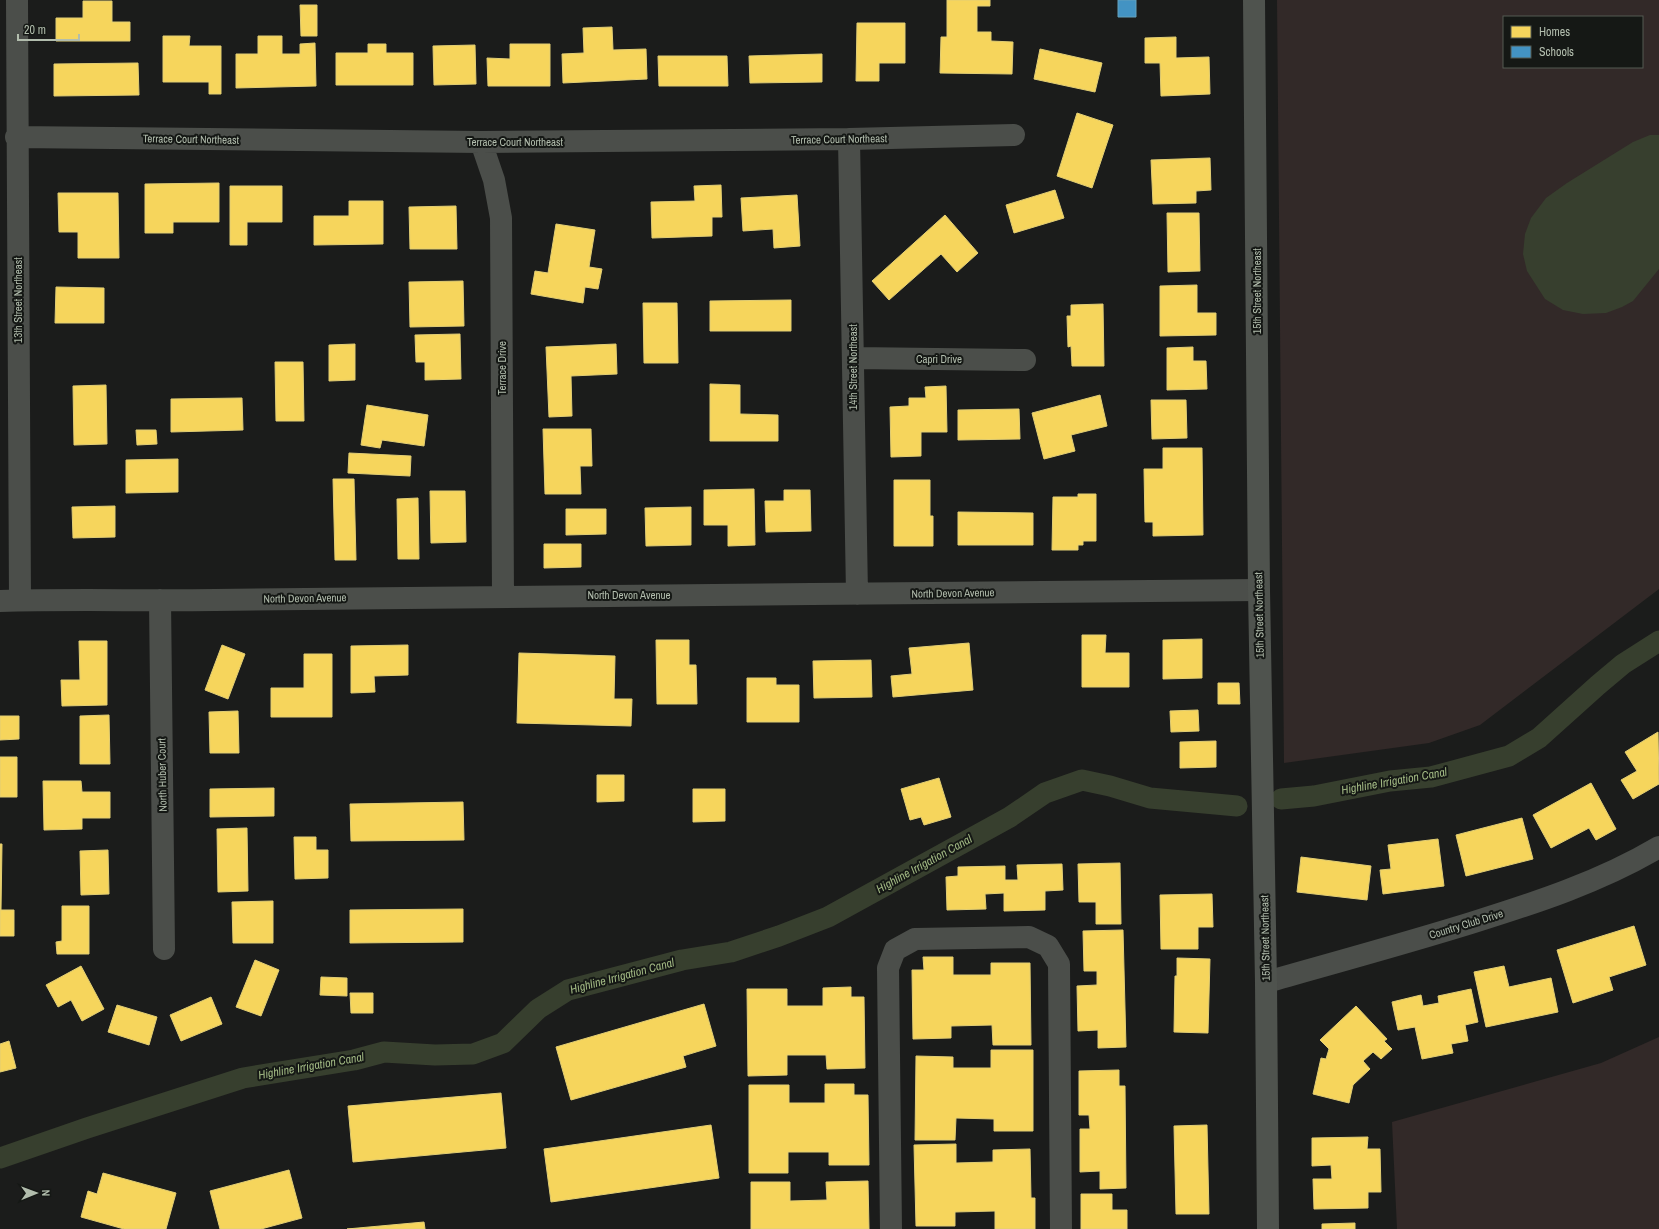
<svg xmlns="http://www.w3.org/2000/svg" width="1659" height="1229" font-family="'Archivo Narrow',sans-serif">
<rect width="100%" height="100%" fill="#1b1c1b"/>
<!-- green -->
<path fill="#322928" fill-rule="evenodd" d="M 1277,0 L 1659,0 L 1659,589 L 1480,725 L 1429,743 L 1284,763 ZM 1504,17 L 1642,17 L 1642,67 L 1504,67 Z
M 1659,1037 L 1659,1229 L 1397,1229 L 1392,1122 L 1601,1063 Z"/>
<!-- water -->
<path fill="#373f2e" d="M 1650,135 L 1659,135 L 1659,269 L 1633,301 L 1622,307 L 1606,313 L 1583,314 L 1563,310 L 1545,299 L 1527,271 L 1523,254 L 1525,234 L 1531,218 L 1546,198 L 1567,183 L 1633,142 Z"/>
<!-- homes -->
<path fill="#f6d55c" stroke="#e2ce74" d="M 947,0 L 990,0 L 990,6 L 977,6 L 977,32 L 991,32 L 991,41 L 1013,42 L 1012,74 L 940,73 L 941,37 L 947,37 Z
M 83,1 L 112,1 L 112,22 L 130,22 L 130,41 L 56,41 L 56,18 L 83,18 Z
M 300,5 L 317,5 L 317,36 L 301,36 Z
M 857,23 L 905,23 L 905,63 L 879,63 L 879,81 L 856,81 Z
M 612,27 L 613,50 L 646,49 L 647,79 L 563,83 L 562,54 L 584,53 L 583,28 Z
M 163,36 L 190,36 L 189,46 L 221,46 L 221,94 L 209,94 L 209,82 L 163,82 Z
M 258,36 L 282,36 L 282,54 L 300,54 L 300,44 L 315,43 L 316,86 L 236,88 L 236,54 L 258,54 Z
M 1176,37 L 1176,58 L 1209,57 L 1210,94 L 1161,96 L 1160,63 L 1145,63 L 1145,38 Z
M 368,44 L 386,44 L 386,53 L 413,53 L 413,85 L 336,85 L 336,53 L 368,53 Z
M 510,44 L 550,44 L 550,86 L 488,86 L 487,58 L 510,59 Z
M 475,45 L 476,84 L 434,85 L 433,46 Z
M 1040,49 L 1102,63 L 1095,92 L 1034,79 Z
M 822,54 L 822,82 L 750,83 L 749,56 Z
M 658,56 L 727,56 L 728,86 L 659,86 Z
M 138,63 L 139,95 L 54,96 L 54,64 Z
M 1077,113 L 1113,125 L 1092,188 L 1057,176 Z
M 1210,158 L 1211,190 L 1196,191 L 1196,203 L 1153,204 L 1151,160 Z
M 219,183 L 219,222 L 173,222 L 173,233 L 145,233 L 145,184 Z
M 721,185 L 722,217 L 712,217 L 712,236 L 652,238 L 651,202 L 695,201 L 694,186 Z
M 230,186 L 282,186 L 282,222 L 247,222 L 247,245 L 230,245 Z
M 1055,190 L 1064,218 L 1014,233 L 1006,205 Z
M 58,193 L 118,193 L 119,258 L 78,258 L 78,232 L 59,232 Z
M 797,195 L 800,246 L 774,248 L 773,229 L 743,231 L 741,198 Z
M 349,201 L 383,201 L 383,244 L 314,245 L 314,216 L 349,216 Z
M 456,206 L 457,249 L 410,249 L 409,207 Z
M 1167,213 L 1199,213 L 1200,271 L 1168,272 Z
M 945,215 L 978,253 L 957,272 L 941,254 L 889,300 L 872,281 Z
M 556,224 L 595,230 L 589,267 L 602,269 L 598,289 L 585,287 L 583,303 L 531,294 L 535,271 L 548,273 Z
M 463,281 L 464,326 L 410,327 L 409,282 Z
M 1197,285 L 1197,313 L 1216,313 L 1216,335 L 1160,336 L 1160,286 Z
M 56,287 L 104,288 L 104,323 L 55,323 Z
M 791,300 L 791,331 L 710,331 L 710,301 Z
M 643,303 L 677,303 L 678,363 L 644,363 Z
M 1103,304 L 1104,366 L 1072,366 L 1071,346 L 1068,347 L 1067,316 L 1071,316 L 1071,305 Z
M 460,334 L 461,379 L 425,380 L 425,362 L 416,362 L 415,335 Z
M 355,344 L 355,380 L 329,381 L 329,345 Z
M 616,344 L 617,374 L 571,376 L 572,416 L 549,417 L 546,347 Z
M 1193,347 L 1193,361 L 1206,361 L 1207,389 L 1167,390 L 1167,348 Z
M 275,362 L 303,362 L 304,421 L 276,421 Z
M 710,384 L 740,385 L 740,414 L 778,415 L 778,441 L 710,441 Z
M 106,385 L 107,444 L 74,445 L 73,386 Z
M 946,386 L 947,432 L 921,432 L 921,456 L 891,457 L 890,407 L 909,406 L 909,398 L 926,398 L 925,387 Z
M 1100,395 L 1107,426 L 1071,435 L 1075,451 L 1044,459 L 1032,413 Z
M 242,398 L 243,430 L 171,432 L 171,399 Z
M 1151,400 L 1186,400 L 1187,438 L 1152,439 Z
M 367,405 L 428,415 L 424,446 L 382,440 L 380,448 L 361,445 Z
M 1019,409 L 1020,439 L 958,440 L 958,410 Z
M 543,429 L 591,429 L 592,466 L 580,466 L 581,494 L 545,494 Z
M 136,430 L 156,430 L 157,444 L 137,445 Z
M 1163,448 L 1202,448 L 1203,535 L 1153,536 L 1153,522 L 1145,522 L 1144,469 L 1163,469 Z
M 349,453 L 411,456 L 410,476 L 348,473 Z
M 178,459 L 178,492 L 126,493 L 126,460 Z
M 333,479 L 354,479 L 356,560 L 335,560 Z
M 894,480 L 930,480 L 930,516 L 933,516 L 933,546 L 894,546 Z
M 754,489 L 755,545 L 728,546 L 728,525 L 704,525 L 704,490 Z
M 784,490 L 810,490 L 811,531 L 766,532 L 765,501 L 784,501 Z
M 430,491 L 465,491 L 466,542 L 431,543 Z
M 1078,494 L 1096,494 L 1096,541 L 1083,541 L 1083,545 L 1078,545 L 1078,550 L 1052,550 L 1053,497 L 1078,497 Z
M 418,498 L 419,559 L 398,559 L 397,499 Z
M 115,506 L 115,537 L 73,538 L 72,507 Z
M 691,507 L 691,545 L 646,546 L 645,508 Z
M 566,509 L 606,509 L 606,534 L 566,535 Z
M 958,512 L 1033,513 L 1033,545 L 958,545 Z
M 544,544 L 581,544 L 581,567 L 544,568 Z
M 1082,635 L 1106,635 L 1105,653 L 1129,653 L 1129,687 L 1082,687 Z
M 1202,639 L 1202,678 L 1163,679 L 1163,640 Z
M 656,640 L 689,640 L 689,665 L 696,665 L 697,704 L 657,704 Z
M 79,641 L 107,641 L 107,705 L 62,706 L 61,680 L 80,680 Z
M 969,643 L 973,690 L 893,697 L 891,676 L 912,674 L 909,648 Z
M 222,645 L 245,654 L 228,699 L 205,690 Z
M 408,645 L 408,675 L 374,676 L 375,692 L 351,693 L 351,646 Z
M 519,653 L 615,656 L 614,699 L 632,699 L 631,726 L 517,723 Z
M 304,654 L 332,654 L 332,717 L 271,717 L 271,688 L 304,688 Z
M 871,660 L 872,697 L 814,698 L 813,661 Z
M 747,678 L 776,678 L 776,685 L 799,685 L 799,722 L 747,722 Z
M 1218,683 L 1239,683 L 1240,704 L 1218,704 Z
M 1198,710 L 1199,731 L 1171,732 L 1170,711 Z
M 238,711 L 239,753 L 210,753 L 209,712 Z
M 109,715 L 110,764 L 80,764 L 80,716 Z
M 0,716 L 19,716 L 19,739 L 0,740 Z
M 1658,732 L 1659,784 L 1633,799 L 1621,780 L 1637,771 L 1625,752 Z
M 1216,741 L 1216,767 L 1180,768 L 1180,742 Z
M 0,757 L 17,757 L 17,797 L 0,797 Z
M 597,775 L 624,775 L 624,801 L 597,802 Z
M 939,778 L 951,817 L 924,825 L 921,817 L 910,820 L 901,789 Z
M 43,781 L 81,781 L 82,792 L 110,792 L 110,818 L 82,818 L 82,829 L 44,830 Z
M 1591,783 L 1616,829 L 1596,840 L 1589,828 L 1551,848 L 1533,815 Z
M 274,788 L 274,816 L 210,817 L 210,789 Z
M 693,789 L 725,789 L 725,821 L 693,822 Z
M 463,802 L 464,840 L 351,841 L 350,804 Z
M 1522,818 L 1533,859 L 1466,876 L 1456,835 Z
M 247,828 L 248,891 L 218,892 L 217,829 Z
M 294,837 L 316,837 L 316,850 L 328,850 L 328,878 L 295,879 Z
M 1438,839 L 1444,886 L 1383,894 L 1380,870 L 1391,869 L 1388,845 Z
M 0,844 L 2,844 L 1,910 L 14,910 L 14,936 L 0,936 Z
M 108,850 L 109,894 L 81,895 L 80,851 Z
M 1301,857 L 1371,866 L 1367,900 L 1297,892 Z
M 1120,863 L 1121,924 L 1096,924 L 1096,902 L 1079,902 L 1078,864 Z
M 1062,864 L 1063,890 L 1045,891 L 1045,910 L 1004,911 L 1004,893 L 985,894 L 986,909 L 947,910 L 946,877 L 958,876 L 958,867 L 1005,866 L 1005,880 L 1018,880 L 1017,865 Z
M 1212,894 L 1213,927 L 1198,927 L 1198,949 L 1161,949 L 1160,895 Z
M 273,901 L 273,943 L 233,943 L 232,902 Z
M 62,906 L 89,906 L 89,954 L 57,954 L 56,942 L 62,941 Z
M 463,909 L 463,942 L 350,943 L 350,910 Z
M 1634,926 L 1646,965 L 1609,977 L 1613,990 L 1573,1003 L 1557,950 Z
M 1123,930 L 1126,1047 L 1098,1048 L 1098,1030 L 1078,1031 L 1077,986 L 1097,985 L 1097,971 L 1084,971 L 1083,931 Z
M 923,957 L 953,957 L 953,975 L 991,975 L 991,963 L 1030,963 L 1031,1045 L 993,1045 L 992,1025 L 951,1026 L 951,1038 L 913,1039 L 912,970 L 924,970 Z
M 1177,958 L 1210,959 L 1208,1033 L 1174,1032 L 1175,976 L 1177,976 Z
M 255,960 L 279,970 L 261,1016 L 236,1007 Z
M 81,966 L 104,1009 L 82,1021 L 71,1000 L 58,1007 L 46,985 Z
M 1504,966 L 1509,987 L 1551,978 L 1558,1012 L 1486,1027 L 1474,972 Z
M 321,977 L 347,978 L 347,996 L 320,995 Z
M 851,987 L 851,997 L 864,997 L 865,1068 L 827,1069 L 826,1055 L 787,1055 L 787,1075 L 748,1076 L 747,989 L 787,989 L 787,1006 L 823,1006 L 823,988 Z
M 1471,989 L 1478,1022 L 1465,1025 L 1468,1041 L 1451,1044 L 1453,1053 L 1422,1059 L 1415,1027 L 1398,1030 L 1392,1002 L 1421,995 L 1423,1006 L 1439,1003 L 1438,996 Z
M 350,993 L 373,993 L 373,1013 L 351,1013 Z
M 211,997 L 222,1024 L 181,1041 L 170,1015 Z
M 704,1004 L 716,1046 L 683,1056 L 686,1067 L 571,1100 L 556,1047 Z
M 117,1005 L 157,1017 L 149,1045 L 108,1032 Z
M 1356,1006 L 1387,1039 L 1384,1041 L 1392,1049 L 1381,1059 L 1373,1052 L 1363,1061 L 1370,1069 L 1353,1085 L 1349,1103 L 1313,1094 L 1321,1058 L 1326,1059 L 1329,1049 L 1320,1040 Z
M 9,1041 L 16,1068 L 0,1072 L 0,1044 Z
M 991,1050 L 1033,1050 L 1033,1131 L 994,1131 L 994,1119 L 956,1118 L 955,1140 L 915,1140 L 916,1056 L 953,1057 L 953,1068 L 991,1068 Z
M 1119,1070 L 1119,1086 L 1125,1086 L 1126,1188 L 1100,1189 L 1100,1171 L 1080,1172 L 1080,1129 L 1090,1129 L 1089,1115 L 1079,1115 L 1079,1071 Z
M 825,1084 L 854,1084 L 854,1095 L 868,1095 L 869,1165 L 829,1165 L 829,1152 L 788,1152 L 788,1173 L 749,1173 L 749,1085 L 789,1085 L 789,1103 L 825,1103 Z
M 501,1093 L 506,1148 L 353,1162 L 348,1106 Z
M 711,1125 L 719,1178 L 551,1202 L 544,1149 Z
M 1207,1125 L 1209,1214 L 1176,1214 L 1174,1126 Z
M 1368,1137 L 1367,1149 L 1380,1149 L 1381,1192 L 1368,1192 L 1368,1208 L 1314,1209 L 1313,1179 L 1332,1179 L 1331,1165 L 1312,1166 L 1312,1138 Z
M 956,1144 L 956,1163 L 993,1162 L 993,1150 L 1030,1149 L 1031,1198 L 1035,1198 L 1035,1229 L 995,1229 L 995,1211 L 955,1212 L 955,1226 L 916,1226 L 914,1145 Z
M 289,1170 L 302,1218 L 261,1229 L 220,1229 L 210,1191 Z
M 103,1173 L 176,1193 L 166,1229 L 124,1229 L 81,1217 L 88,1191 L 97,1194 Z
M 868,1181 L 869,1229 L 751,1229 L 751,1182 L 790,1182 L 790,1201 L 827,1200 L 826,1182 Z
M 1081,1194 L 1112,1194 L 1112,1210 L 1127,1210 L 1127,1229 L 1081,1229 Z
M 424,1222 L 425,1229 L 347,1229 Z
M 1355,1223 L 1355,1229 L 1322,1229 L 1322,1224 Z"/>
<!-- schools -->
<path fill="#4393c3" stroke="#64a0bc" d="M 1118,0 L 1136,0 L 1136,17 L 1118,17 Z"/>
<g fill="none" stroke-linecap="round" stroke-linejoin="round">
<!-- canal -->
<path stroke="#373f2e" stroke-width="21" d="M 1281,799 L 1314,796 L 1390,781 L 1431,777 L 1509,756 L 1539,738 L 1598,685 L 1623,664 L 1659,641
M 0,1158 L 87,1128 L 243,1078 L 354,1060 L 384,1052 L 435,1055 L 473,1054 L 503,1043 L 538,1009 L 568,990 L 682,960 L 731,952 L 779,936 L 828,917 L 1010,817 L 1045,793 L 1082,780 L 1110,786 L 1150,798 L 1237,806"/>
<!-- street -->
<path stroke="#4b4e4a" stroke-width="22" d="M 17,0 L 20,600
M 16,137 L 481,142 L 849,139 L 1014,135
M 849,139 L 857,594
M 481,142 L 494,180 L 501,218 L 503,596
M 854,358 L 1025,360
M 160,600 L 164,949
M 0,601 C 72,599 143,601 215,600 C 563,595 911,594 1259,590
M 1266,982 C 1334,963 1403,944 1471,923 C 1535,903 1600,882 1659,847
M 891,1229 L 888,968 L 895,950 L 915,939 L 1029,937 L 1048,946 L 1059,964 L 1061,1229"/>
<!-- secondary -->
<path stroke="#4f534e" stroke-width="22" d="M 1254,0 L 1259,590 L 1266,982 L 1268,1229"/>
</g>
<g text-anchor="middle" dominant-baseline="central" stroke-width="4" stroke-linejoin="round" paint-order="stroke">
<!-- street labels -->
<g font-size="11" fill="#b2bdad" stroke="#151815">
<text transform="translate(191 139) rotate(1)">Terrace Court Northeast</text>
<text transform="translate(839 139) rotate(-1)">Terrace Court Northeast</text>
<text x="515" y="142">Terrace Court Northeast</text>
<text transform="translate(1257 291) rotate(-90)">15th Street Northeast</text>
<text transform="translate(18 300) rotate(-90)">13th Street Northeast</text>
<text x="939" y="359">Capri Drive</text>
<text transform="translate(853 367) rotate(-90)">14th Street Northeast</text>
<text transform="translate(502 368) rotate(-90)">Terrace Drive</text>
<text transform="translate(953 593) rotate(-1)">North Devon Avenue</text>
<text x="629" y="595">North Devon Avenue</text>
<text transform="translate(305 598) rotate(-1)">North Devon Avenue</text>
<text transform="translate(1259 615) rotate(-91)">15th Street Northeast</text>
<text transform="translate(162 775) rotate(-91)">North Huber Court</text>
<text transform="translate(1466 924) rotate(-17)">Country Club Drive</text>
<text transform="translate(1265 938) rotate(-91)">15th Street Northeast</text>
</g>
<!-- water labels -->
<g font-size="12" font-style="italic" fill="#a1b883" stroke="#151815">
<text transform="translate(1394 781) rotate(-10)">Highline Irrigation Canal</text>
<text transform="translate(924 864) rotate(-29)">Highline Irrigation Canal</text>
<text transform="translate(622 976) rotate(-15)">Highline Irrigation Canal</text>
<text transform="translate(311 1066) rotate(-10)">Highline Irrigation Canal</text>
</g>
</g>
<!-- legend -->
<rect x="1503" y="16" width="140" height="52" fill="#151815" stroke="#545a52"/>
<rect x="1511" y="26" width="20" height="12" fill="#f6d55c" stroke="#545a52"/>
<text x="1539" y="36" font-size="12" fill="#b2bdad">Homes</text>
<rect x="1511" y="46" width="20" height="12" fill="#4393c3" stroke="#545a52"/>
<text x="1539" y="56" font-size="12" fill="#b2bdad">Schools</text>
<!-- north arrow -->
<g transform="translate(36 1193) rotate(89)" stroke="#151815" stroke-width="3" paint-order="stroke">
<path d="M0-3L7 15L0 10L-7 15Z" fill="#b2bdad"/>
<text y="-6" font-size="11" font-weight="bold" text-anchor="middle" fill="#b2bdad">N</text>
</g>
<!-- scale -->
<path d="M18 34v6h61v-6" fill="none" stroke="#b2bdad" stroke-width="2"/>
<text x="24" y="34" font-size="12" fill="#b2bdad" stroke="#151815" stroke-width="3" paint-order="stroke">20 m</text>
</svg>
